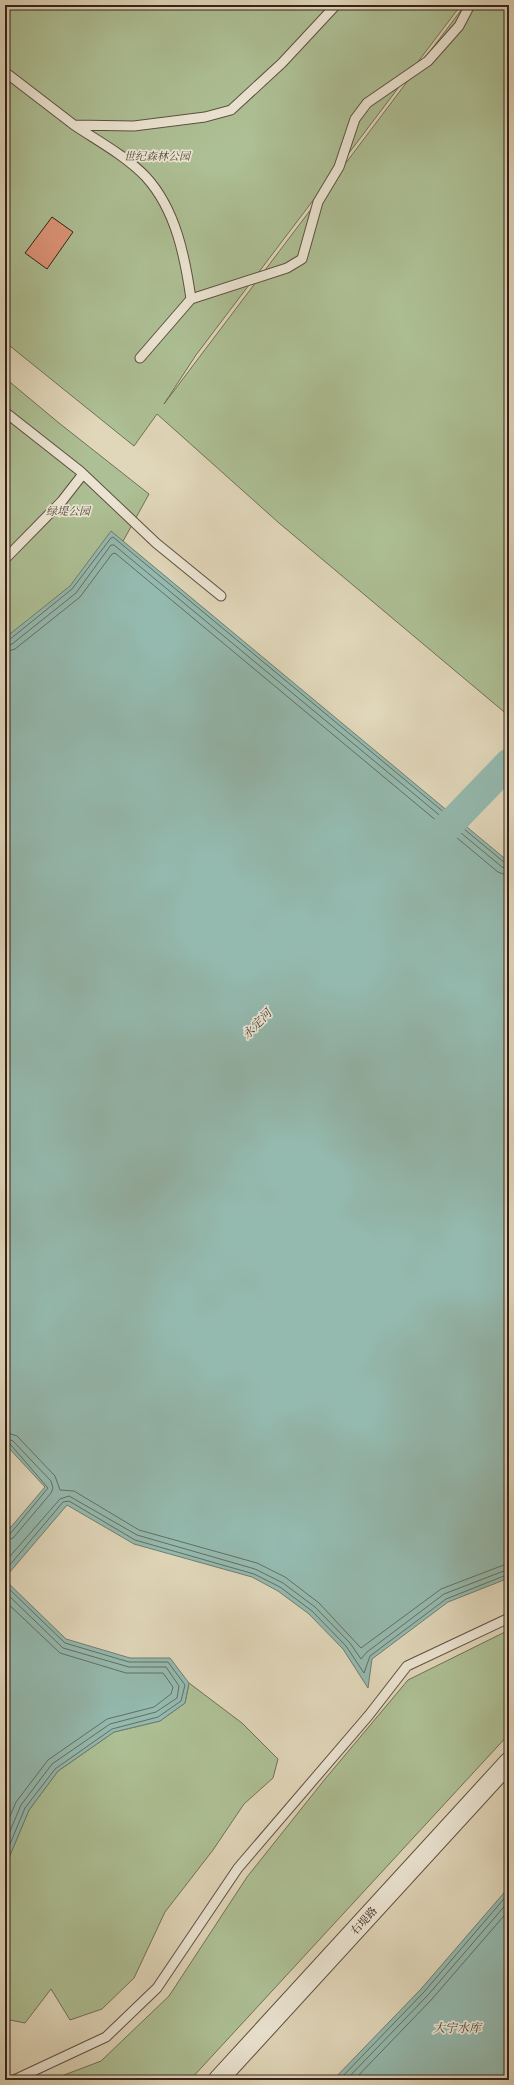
<svg xmlns="http://www.w3.org/2000/svg" width="514" height="2085" font-family="'IM FELL Great Primer','Noto Serif SC',serif">
<rect width="100%" height="100%" fill="#e0d6b9"/>
<filter id="stains"><feTurbulence type="fractalNoise" baseFrequency=".005" numOctaves="4"/><feColorMatrix values="0 0 0 0 .2 0 0 0 0 .09 0 0 0 0 .02 0 0 0 .5 -.17"/></filter>
<radialGradient id="worn" r=".72"><stop offset=".6" stop-color="#630" stop-opacity="0"/><stop offset="1" stop-color="#630" stop-opacity=".3"/></radialGradient>
<!-- green -->
<path fill="#adbf94" stroke="#707058" d="M 5,5 L 461,5 L 196,355 L 164,404 L 465,5 L 509,5 L 509,716 L 279,523 L 157,414 L 134,446 L 5,342 Z
M 5,378 L 59,423 L 149,494 L 45,683 L 5,710 Z
M 509,1630 L 509,1734 L 190,2080 L 51,2080 L 101,2061 L 169,1996 L 247,1877 L 325,1779 L 408,1680 Z
M 189,1683 L 242,1723 L 278,1759 L 273,1778 L 244,1804 L 213,1850 L 165,1912 L 134,1978 L 102,2009 L 70,2020 L 51,1989 L 25,2023 L 5,2019 L 5,1867 L 29,1810 L 58,1771 L 114,1732 L 160,1721 L 185,1703 Z"/>
<!-- water -->
<path fill="#94b9ae" stroke="#6e7d73" d="M 111,531 L 509,862 L 509,1578 L 448,1602 L 372,1659 L 368,1688 L 343,1649 L 309,1614 L 278,1591 L 252,1577 L 134,1544 L 67,1505 L 9,1573 L 5,1569 L 5,1534 L 45,1487 L 5,1444 L 5,638 L 70,586 Z
M 5,1580 L 66,1639 L 130,1658 L 170,1658 L 189,1683 L 185,1703 L 160,1721 L 114,1732 L 58,1771 L 29,1810 L 5,1867 Z
M 509,1887 L 509,2080 L 333,2080 L 421,1989 Z"/>
<g fill="none" stroke-linecap="round" stroke-linejoin="round">
<!-- shore -->
<path stroke="#646e64" stroke-width="1" d="M 5,641 L 9,640 L 72,589 L 111,538 L 113,537 L 505,863 L 509,865
M 5,646 L 12,644 L 76,593 L 111,545 L 114,545 L 502,867 L 509,870
M 5,652 L 15,649 L 80,597 L 112,554 L 115,553 L 498,872 L 509,876
M 5,1432 L 17,1436 L 55,1476 L 60,1490 L 74,1491 L 139,1530 L 257,1563 L 285,1577 L 319,1603 L 361,1648 L 441,1589 L 509,1563
M 5,1438 L 13,1441 L 51,1481 L 53,1488 L 51,1493 L 13,1538 L 5,1541
M 5,1443 L 10,1444 L 48,1488 L 10,1534 L 5,1536
M 5,1562 L 60,1499 L 69,1496 L 137,1535 L 255,1569 L 283,1583 L 315,1607 L 350,1643 L 361,1659 L 367,1652 L 444,1594 L 509,1569
M 5,1567 L 9,1566 L 63,1502 L 69,1501 L 135,1540 L 254,1574 L 280,1587 L 312,1611 L 346,1646 L 364,1673 L 370,1656 L 446,1599 L 509,1574
M 5,1585 L 65,1643 L 129,1662 L 168,1662 L 185,1685 L 181,1701 L 158,1717 L 112,1729 L 55,1769 L 25,1808 L 5,1856
M 5,1592 L 63,1648 L 129,1667 L 166,1667 L 179,1686 L 177,1698 L 156,1712 L 110,1724 L 52,1764 L 21,1805 L 5,1843
M 5,1601 L 60,1653 L 126,1673 L 163,1673 L 173,1687 L 171,1694 L 154,1707 L 107,1719 L 48,1760 L 16,1802 L 5,1828
M 339,2080 L 424,1992 L 509,1893
M 346,2080 L 428,1995 L 509,1901
M 354,2080 L 432,1999 L 509,1910"/>
<!-- river -->
<path stroke="#94b9ae" stroke-width="29" d="M 428,847 L 509,763"/>
</g>
<!-- building -->
<path fill="#dd9479" stroke="#34221b" d="M 52,217 L 73,232 L 47,269 L 25,253 Z"/>
<g fill="none" stroke-linecap="round" stroke-linejoin="round">
<!-- lane casing -->
<g stroke="#5f4f42" stroke-width="11">
<path id="lane" d="M 5,72 L 74,125 L 134,126 L 205,117 L 231,110 L 282,63 L 336,5
M 74,125 C 98,141 126,156 146,177 C 176,210 185,257 191,299
M 140,358 L 191,299 L 287,268 L 302,259 L 318,202 L 339,167 L 355,119 L 367,103 L 428,61 L 459,26 L 470,5
M 5,412 L 80,471 L 156,543 L 221,596
M 5,559 L 62,501 L 83,474
M 14,2080 L 106,2037 L 157,1988 L 238,1868 L 369,1715 L 407,1666 L 509,1618"/>
</g>
<!-- street casing -->
<g stroke="#5f4f42" stroke-width="21">
<path id="street" d="M 218,2080 L 509,1762"/>
</g>
<!-- lane -->
<use href="#lane" stroke="#ebe4d2" stroke-width="9"/>
<!-- street -->
<use href="#street" stroke="#ebe4d2" stroke-width="19"/>
</g>
<g text-anchor="middle" dominant-baseline="central" stroke-width="3.5" stroke-linejoin="round" paint-order="stroke">
<!-- park labels -->
<g font-size="11" font-style="italic" fill="#524939" stroke="#ebe4d2">
<text x="157" y="156">世纪森林公园</text>
<text x="68" y="511">绿堤公园</text>
</g>
<!-- street labels -->
<g font-size="11" fill="#34221b" stroke="#ebe4d2">
<text transform="translate(364 1921) rotate(-48)">右堤路</text>
</g>
<!-- water labels -->
<g font-size="12" font-style="italic" fill="#4c4840" stroke="#ebe4d2">
<text transform="translate(257 1024) rotate(-46)">永定河</text>
<text x="457" y="2028">大宁水库</text>
</g>
</g>
<!-- margin -->
<rect width="514" height="2085" fill="none" stroke="#e0d6b9" stroke-width="20"/>
<rect x="6" y="6" width="502" height="2073" fill="none" stroke="#34221b" stroke-width="2"/>
<rect x="10" y="10" width="494" height="2065" fill="none" stroke="#34221b"/>
<rect width="100%" height="100%" filter="url(#stains)"/>
<rect width="100%" height="100%" fill="url(#worn)"/>
</svg>
